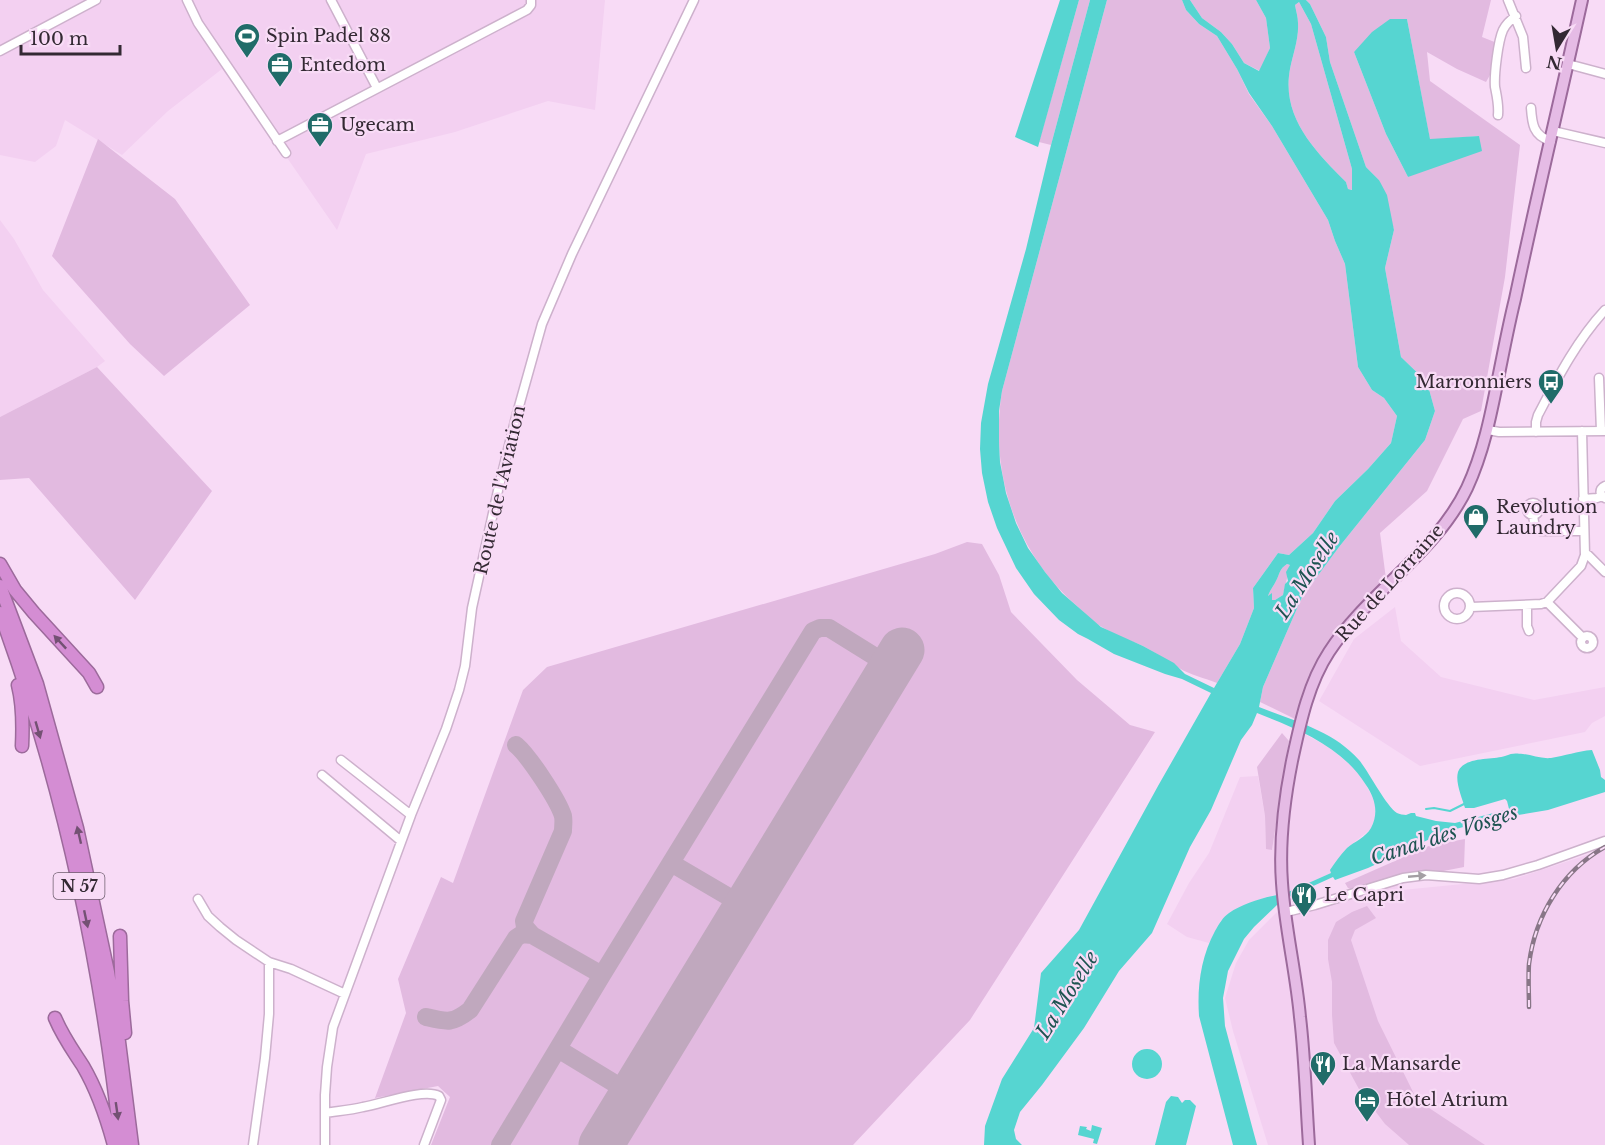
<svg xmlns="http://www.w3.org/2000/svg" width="1605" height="1145" font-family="'Libre Baskerville',serif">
<rect width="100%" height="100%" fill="#f8dbf6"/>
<!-- built -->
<path fill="#f3d0f1" d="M 0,0 L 605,0 L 595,110 L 548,101 L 455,132 L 366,154 L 337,230 L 263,123 L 222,69 L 168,111 L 122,155 L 65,120 L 56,146 L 35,162 L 0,155 Z
M 0,220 L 14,239 L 43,290 L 105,361 L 97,367 L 0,417 Z
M 1395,607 L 1401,641 L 1441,677 L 1534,700 L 1605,687 L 1605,716 L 1592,723 L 1585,732 L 1420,766 L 1319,701 L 1354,639 Z
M 1292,727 L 1330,748 L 1354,768 L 1361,776 L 1375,802 L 1375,817 L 1371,829 L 1347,848 L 1331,873 L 1277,897 L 1276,895 L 1266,897 L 1230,912 L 1220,922 L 1209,943 L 1187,937 L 1167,924 L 1189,883 L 1209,853 L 1240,777 L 1258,776 L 1265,816 L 1266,848 L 1272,850 Z
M 1605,849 L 1605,1145 L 1268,1145 L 1233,1031 L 1225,998 L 1236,963 L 1249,940 L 1278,911 L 1397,878 L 1402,890 L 1514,879 Z"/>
<!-- green -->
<path fill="#e2bae0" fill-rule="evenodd" d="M 1079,0 L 1090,0 L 1051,145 L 1039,142 Z
M 1107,0 L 1182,0 L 1186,10 L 1199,24 L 1217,36 L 1237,69 L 1249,94 L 1272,126 L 1328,220 L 1335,241 L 1345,264 L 1358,367 L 1372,390 L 1384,398 L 1397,416 L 1391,443 L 1368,469 L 1335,501 L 1313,533 L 1289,555 L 1278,553 L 1253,588 L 1254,608 L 1240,644 L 1217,683 C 1205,678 1190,675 1179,668 C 1167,660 1156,653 1143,646 C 1130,640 1114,635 1102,627 C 1093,622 1085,613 1077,606 C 1015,553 989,471 1002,391 Z
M 1190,0 L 1256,0 L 1266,18 L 1270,48 L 1260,71 L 1244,63 L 1232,44 L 1221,32 L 1202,18 Z
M 1306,0 L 1491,0 L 1482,37 L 1497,43 L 1490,75 L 1486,82 L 1457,69 L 1427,52 L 1430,81 L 1520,145 L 1505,277 L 1481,411 L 1463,419 L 1427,491 L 1380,533 L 1386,579 C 1358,603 1331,633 1314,666 C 1306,682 1301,701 1295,719 L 1260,702 L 1263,687 L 1302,597 L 1339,547 L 1425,440 L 1435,411 L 1427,382 L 1401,357 L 1385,268 L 1394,230 L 1379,180 L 1366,167 L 1330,62 L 1326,37 L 1310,4 ZM 1407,19 L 1430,140 L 1479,136 L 1408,177 L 1386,134 L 1354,52 Z
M 1299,2 L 1311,24 L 1352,169 L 1353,190 L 1348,189 L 1346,182 C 1315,151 1281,117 1290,69 C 1293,54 1299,39 1298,23 C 1298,17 1296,11 1295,5 Z
M 98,139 L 175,199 L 250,305 L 164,376 L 130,344 L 52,256 Z
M 97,367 L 212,491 L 135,600 L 29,478 L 0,480 L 0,417 Z
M 967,542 L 982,544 L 999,575 L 1011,612 L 1077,680 L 1130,725 L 1155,732 L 970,1020 L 853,1145 L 431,1145 L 450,1097 L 438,1086 L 375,1098 L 406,1013 L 398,979 L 441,877 L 453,883 L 523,690 L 547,667 L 935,554 Z
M 1287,564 L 1290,565 C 1288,576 1285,585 1283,595 L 1275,600 L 1272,600 L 1268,596 C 1270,590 1273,587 1276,581 C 1280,574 1279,569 1287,564 Z
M 1282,733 L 1289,741 L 1272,850 L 1266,849 L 1265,816 L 1257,767 Z
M 1465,839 L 1464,867 L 1351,889 L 1348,888 L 1345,883 L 1431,845 Z
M 1367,906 L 1376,918 L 1355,930 L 1351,940 L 1378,1021 L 1417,1100 L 1485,1145 L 1409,1145 L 1385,1124 L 1360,1091 L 1334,1043 L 1332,1015 L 1332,982 L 1328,959 L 1328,940 L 1336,922 L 1352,912 Z"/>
<!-- water -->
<path fill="#56d5d1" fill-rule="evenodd" d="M 1060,0 L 1079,0 L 1038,147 L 1015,137 Z
M 1090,0 L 1107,0 L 1002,391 L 999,411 L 999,442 L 1000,462 L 1006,493 L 1016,523 L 1028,548 L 1045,572 L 1062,593 L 1101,627 L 1143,646 L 1174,663 L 1185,674 L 1214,688 L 1240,644 L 1254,608 L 1253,588 L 1278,553 L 1289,555 L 1313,533 L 1335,501 L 1368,469 L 1391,443 L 1397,416 L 1384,398 L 1372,390 L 1358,367 L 1345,264 L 1335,241 L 1328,220 L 1272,126 L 1249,93 L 1237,69 L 1217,36 L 1199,24 L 1186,10 L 1182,0 L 1190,0 L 1202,18 L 1221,32 L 1232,44 L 1244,63 L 1259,71 L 1270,48 L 1266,18 L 1256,0 L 1306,0 L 1310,4 L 1326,37 L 1330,62 L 1366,167 L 1379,180 L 1387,195 L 1394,230 L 1385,268 L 1401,357 L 1427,382 L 1435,411 L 1425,440 L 1339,547 L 1302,597 L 1263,687 L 1259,707 C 1294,721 1334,731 1359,760 C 1369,772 1386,806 1397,813 C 1399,814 1404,815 1406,815 L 1411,813 L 1415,813 L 1416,816 L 1436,821 L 1455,823 L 1509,809 L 1507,801 L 1505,799 L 1474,808 L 1465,808 C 1462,798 1455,782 1458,772 C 1464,756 1494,760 1505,756 C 1512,753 1515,753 1523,754 C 1532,755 1541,759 1551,758 C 1565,756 1577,751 1592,750 L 1600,770 L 1601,777 L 1605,780 L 1605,792 L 1548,810 L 1512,816 L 1511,814 L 1434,835 L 1432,838 L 1368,868 L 1335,880 L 1333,877 L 1278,902 L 1278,904 L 1254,927 L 1244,939 L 1228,971 L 1223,998 L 1225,1026 L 1257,1145 L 1233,1145 L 1199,1016 C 1197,986 1201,957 1215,931 C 1219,924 1223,917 1229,913 C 1242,904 1261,898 1277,895 L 1277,897 L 1331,873 L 1330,870 C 1335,863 1340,855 1347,848 C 1354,842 1366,837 1371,828 C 1379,813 1375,798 1366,785 C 1342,746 1297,729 1257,713 L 1252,725 L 1241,740 L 1211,810 L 1190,847 L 1152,933 L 1119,971 L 1084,1028 L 1042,1085 L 1020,1112 L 1014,1130 L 1016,1139 L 1022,1145 L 984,1145 L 985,1126 L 1002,1079 L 1034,1028 L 1041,973 L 1079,930 L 1158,786 L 1211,693 L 1182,679 L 1165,674 L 1114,654 L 1088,639 L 1078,634 L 1059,620 L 1034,594 L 1016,568 L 997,528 L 988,502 L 982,473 L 980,449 L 981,423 L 988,384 L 1026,249 L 1051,145 ZM 1299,2 L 1311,24 L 1352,169 L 1352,190 L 1348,189 L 1346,182 C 1315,151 1281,117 1290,69 C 1293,54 1299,39 1298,23 C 1298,17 1296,11 1295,5 ZM 1287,564 L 1290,565 L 1286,572 L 1288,581 L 1285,584 L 1283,595 L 1275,600 L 1272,600 L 1272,593 L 1268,596 C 1270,590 1273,587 1276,581 C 1280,574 1279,569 1287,564 Z
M 1390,19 L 1407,19 L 1430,139 L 1479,136 L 1482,151 L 1408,177 L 1386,134 L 1354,52 L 1372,32 Z
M1132 1064a15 15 0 1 1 30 0a15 15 0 1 1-30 0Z
M 1171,1096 L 1178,1097 L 1182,1103 L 1185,1100 L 1190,1100 L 1196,1106 L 1186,1145 L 1155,1145 L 1166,1102 Z
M 1092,1125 L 1102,1128 L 1097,1144 L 1093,1143 L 1094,1139 L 1078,1135 L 1080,1126 L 1087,1127 L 1086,1129 L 1091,1131 Z"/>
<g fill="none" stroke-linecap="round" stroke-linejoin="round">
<!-- stream -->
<path stroke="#56d5d1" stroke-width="2" d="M 1426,809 L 1434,808 L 1450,811 L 1464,804"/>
<!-- taxiway -->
<path stroke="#c0a8be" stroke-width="18" d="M 516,745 C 529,756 558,800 563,816 C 564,821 563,826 563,831 L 524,921 L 525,927 L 532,935
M 671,863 L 746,907
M 426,1017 C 447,1022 452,1024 470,1010 L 516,938 L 522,934 L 532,935 L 602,975
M 558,1049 L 632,1094
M 500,1145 L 602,975 L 813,631 L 820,628 L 829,628 L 874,656 L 881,667 L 885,678"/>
<!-- runway -->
<path stroke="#c0a8be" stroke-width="45" d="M 601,1145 L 902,650"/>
<!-- minor casing -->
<g stroke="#cdb1cc" stroke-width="11">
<path id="minor" d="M 187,0 L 198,23 L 286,153
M 331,0 L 377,88
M 1508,0 L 1523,37 L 1526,68
M 0,51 L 96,0
M 1568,64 L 1605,74
M 1531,108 C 1532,123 1533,136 1551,141
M 1498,115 C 1499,105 1497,97 1495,87 C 1494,75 1498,41 1503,30 C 1506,24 1510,20 1516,16
M 1553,131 L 1605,143
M 277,141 L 527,10 L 531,5 L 531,0
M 1599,378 L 1601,431
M 1488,430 L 1499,432 L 1605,431
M 1536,432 L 1536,422 L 1538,415 C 1557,379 1577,340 1605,310
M 1605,498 C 1599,495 1599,489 1605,486
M 1583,499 L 1597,498 L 1602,496
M1527 509a6 6 0 1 1 12 0a6 6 0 1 1-12 0Z
M 1533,515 L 1535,529 L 1540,531 L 1584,531
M 1585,555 L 1588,555 L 1605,572
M1444 606a13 13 0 1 1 26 0a13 13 0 1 1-26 0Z
M 1547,602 L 1583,638
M 1527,605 L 1527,626 L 1529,631
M 1471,607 L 1541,604 L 1547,602 L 1581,566 L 1585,555 L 1582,431
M1581 642a6 6 0 1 1 12 0a6 6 0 1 1-12 0Z
M 341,760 L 411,815
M 322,775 L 401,841
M 198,899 L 208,916 L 220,927 L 236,940 L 269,962 L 291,969 L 345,994
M 1286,912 L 1315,905 L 1403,878 L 1426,875 L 1479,879 L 1503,875 L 1538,865 L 1605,841
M 325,1113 C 338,1111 351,1110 363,1107 C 382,1104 423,1088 439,1096 L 441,1100 L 424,1145
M 253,1145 L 265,1058 L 269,1014 L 269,962
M 325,1145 L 325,1095 L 327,1067 L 333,1027 L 411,815 L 446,729 L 459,690 L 465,666 L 472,608 L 499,486 L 516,417 L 542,324 L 572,254 L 694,0"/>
</g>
<!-- major casing -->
<g stroke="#9c6a9b" stroke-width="14">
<path id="major" d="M 1309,1145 C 1306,1102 1305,1059 1300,1017 C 1296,972 1285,928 1282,883 C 1279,843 1284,801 1292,761 C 1300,724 1308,684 1329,652 C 1368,592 1436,553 1467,488 C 1486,447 1493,403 1502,359 C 1506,339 1510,319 1515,299 C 1536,199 1560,100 1582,0"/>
</g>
<!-- highway casing -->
<g stroke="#9c6a9b" stroke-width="15">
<path id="highway" d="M 0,564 L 15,590 L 34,613 L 89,673 L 97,687
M 0,586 L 37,684 L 77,828 L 108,972 L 119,1042 L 132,1145
M 0,613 C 63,783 101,964 121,1145
M 18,685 C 23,705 23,726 22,746
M 120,936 L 122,1001 L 125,1033
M 55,1018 C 63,1037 72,1049 83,1066 C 97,1090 107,1119 114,1145"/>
</g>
<!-- minor -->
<use href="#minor" stroke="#fff" stroke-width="8"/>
<!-- major -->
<use href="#major" stroke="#e5bbe5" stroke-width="10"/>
<!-- highway -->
<use href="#highway" stroke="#d48dd3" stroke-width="12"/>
<!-- rail casing -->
<g stroke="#887687" stroke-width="4.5">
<path id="rail" d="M 1529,1007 C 1529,993 1528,978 1529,964 C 1535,916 1562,871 1605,847"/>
</g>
<!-- rail -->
<use href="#rail" stroke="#f8dbf6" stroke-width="2" stroke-dasharray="7" stroke-linecap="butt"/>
</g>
<!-- one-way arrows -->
<defs><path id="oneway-solid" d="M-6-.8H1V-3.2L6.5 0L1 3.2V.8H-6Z" transform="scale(1.5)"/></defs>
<g fill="#735173">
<use href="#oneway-solid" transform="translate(60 642) rotate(-133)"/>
<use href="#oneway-solid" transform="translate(38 730) rotate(74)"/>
<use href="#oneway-solid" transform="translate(79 835) rotate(-103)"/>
<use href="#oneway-solid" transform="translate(86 919) rotate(78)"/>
<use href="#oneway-solid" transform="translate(117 1111) rotate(82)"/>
</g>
<use fill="#a39fa3" href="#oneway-solid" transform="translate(1417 876) rotate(-5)"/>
<!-- icons -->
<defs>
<g id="stadium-pin" transform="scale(1.35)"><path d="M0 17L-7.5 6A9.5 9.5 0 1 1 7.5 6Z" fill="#206c69" stroke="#f8dbf6"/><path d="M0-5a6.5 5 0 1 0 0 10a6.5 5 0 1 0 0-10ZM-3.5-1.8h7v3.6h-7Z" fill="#fff"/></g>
<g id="office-pin" transform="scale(1.35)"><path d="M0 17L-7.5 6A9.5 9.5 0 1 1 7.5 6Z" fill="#206c69" stroke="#f8dbf6"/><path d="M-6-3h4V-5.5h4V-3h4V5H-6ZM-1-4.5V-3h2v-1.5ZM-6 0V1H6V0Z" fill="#fff"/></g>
<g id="bus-pin" transform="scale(1.35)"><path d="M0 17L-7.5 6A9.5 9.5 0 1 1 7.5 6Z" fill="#206c69" stroke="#f8dbf6"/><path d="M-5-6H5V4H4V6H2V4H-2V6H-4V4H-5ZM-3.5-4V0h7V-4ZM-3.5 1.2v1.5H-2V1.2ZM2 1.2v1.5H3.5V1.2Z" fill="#fff"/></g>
<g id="shop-pin" transform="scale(1.35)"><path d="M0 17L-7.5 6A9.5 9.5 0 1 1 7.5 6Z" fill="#206c69" stroke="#f8dbf6"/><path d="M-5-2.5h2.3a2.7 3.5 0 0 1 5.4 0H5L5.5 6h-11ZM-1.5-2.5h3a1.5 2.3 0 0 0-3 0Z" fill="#fff"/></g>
<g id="restaurant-pin" transform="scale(1.35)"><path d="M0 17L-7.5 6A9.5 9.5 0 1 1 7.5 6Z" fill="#206c69" stroke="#f8dbf6"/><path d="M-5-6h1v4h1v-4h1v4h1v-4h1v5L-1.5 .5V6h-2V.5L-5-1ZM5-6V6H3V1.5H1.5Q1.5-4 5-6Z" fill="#fff"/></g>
<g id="hotel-pin" transform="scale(1.35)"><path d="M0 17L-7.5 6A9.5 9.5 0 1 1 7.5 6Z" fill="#206c69" stroke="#f8dbf6"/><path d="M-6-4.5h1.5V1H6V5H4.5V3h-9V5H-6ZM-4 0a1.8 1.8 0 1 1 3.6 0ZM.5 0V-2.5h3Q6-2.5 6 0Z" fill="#fff"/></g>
</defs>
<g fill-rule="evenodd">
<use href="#stadium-pin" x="247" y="36"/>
<use href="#office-pin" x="280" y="65"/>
<use href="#office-pin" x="320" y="125"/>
<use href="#bus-pin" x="1551" y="382"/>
<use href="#shop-pin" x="1476" y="517"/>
<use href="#restaurant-pin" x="1304" y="895"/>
<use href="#restaurant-pin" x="1323" y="1064"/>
<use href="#hotel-pin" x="1367" y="1100"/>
</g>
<g text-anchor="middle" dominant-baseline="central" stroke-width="4.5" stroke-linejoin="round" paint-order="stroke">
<!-- shield labels -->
<rect fill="#f8dbf6" stroke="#6e5e6e" stroke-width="1.5" x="53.5" y="873" width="51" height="26" rx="4.5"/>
<g font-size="16" font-weight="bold" fill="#332933">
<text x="79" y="886">N 57</text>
</g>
<!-- poi labels -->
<g font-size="18" fill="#332933" stroke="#f8dbf6" text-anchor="start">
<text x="266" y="36">Spin Padel 88</text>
<text x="300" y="65">Entedom</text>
<text x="340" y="125">Ugecam</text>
<text x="1532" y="382" text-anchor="end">Marronniers</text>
<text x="1496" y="507">Revolution<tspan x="1496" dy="21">Laundry</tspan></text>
<text x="1324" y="895">Le Capri</text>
<text x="1342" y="1064">La Mansarde</text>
<text x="1386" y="1100">Hôtel Atrium</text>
</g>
<!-- street labels -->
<g font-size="18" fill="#332933" stroke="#f8dbf6">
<text transform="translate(500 490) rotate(-77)">Route de l'Aviation</text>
<text transform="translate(1390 583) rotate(-48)">Rue de Lorraine</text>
</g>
<!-- water labels -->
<g font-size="20" font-style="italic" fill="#1e5452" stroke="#f8dbf6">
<text transform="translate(1307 575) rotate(-57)">La Moselle</text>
<text transform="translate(1444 835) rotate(-18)">Canal des Vosges</text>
<text transform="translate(1067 995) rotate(-58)">La Moselle</text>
</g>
</g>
<!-- north arrow -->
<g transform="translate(1557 48) rotate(191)" stroke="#f8dbf6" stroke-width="4.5" paint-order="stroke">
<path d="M0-4.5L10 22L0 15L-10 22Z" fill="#332933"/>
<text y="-9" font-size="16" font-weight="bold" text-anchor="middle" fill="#332933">N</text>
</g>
<!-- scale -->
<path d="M21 45v9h99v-9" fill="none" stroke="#332933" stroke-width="3"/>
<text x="30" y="45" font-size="18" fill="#332933" stroke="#f8dbf6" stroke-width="4.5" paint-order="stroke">100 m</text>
</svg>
